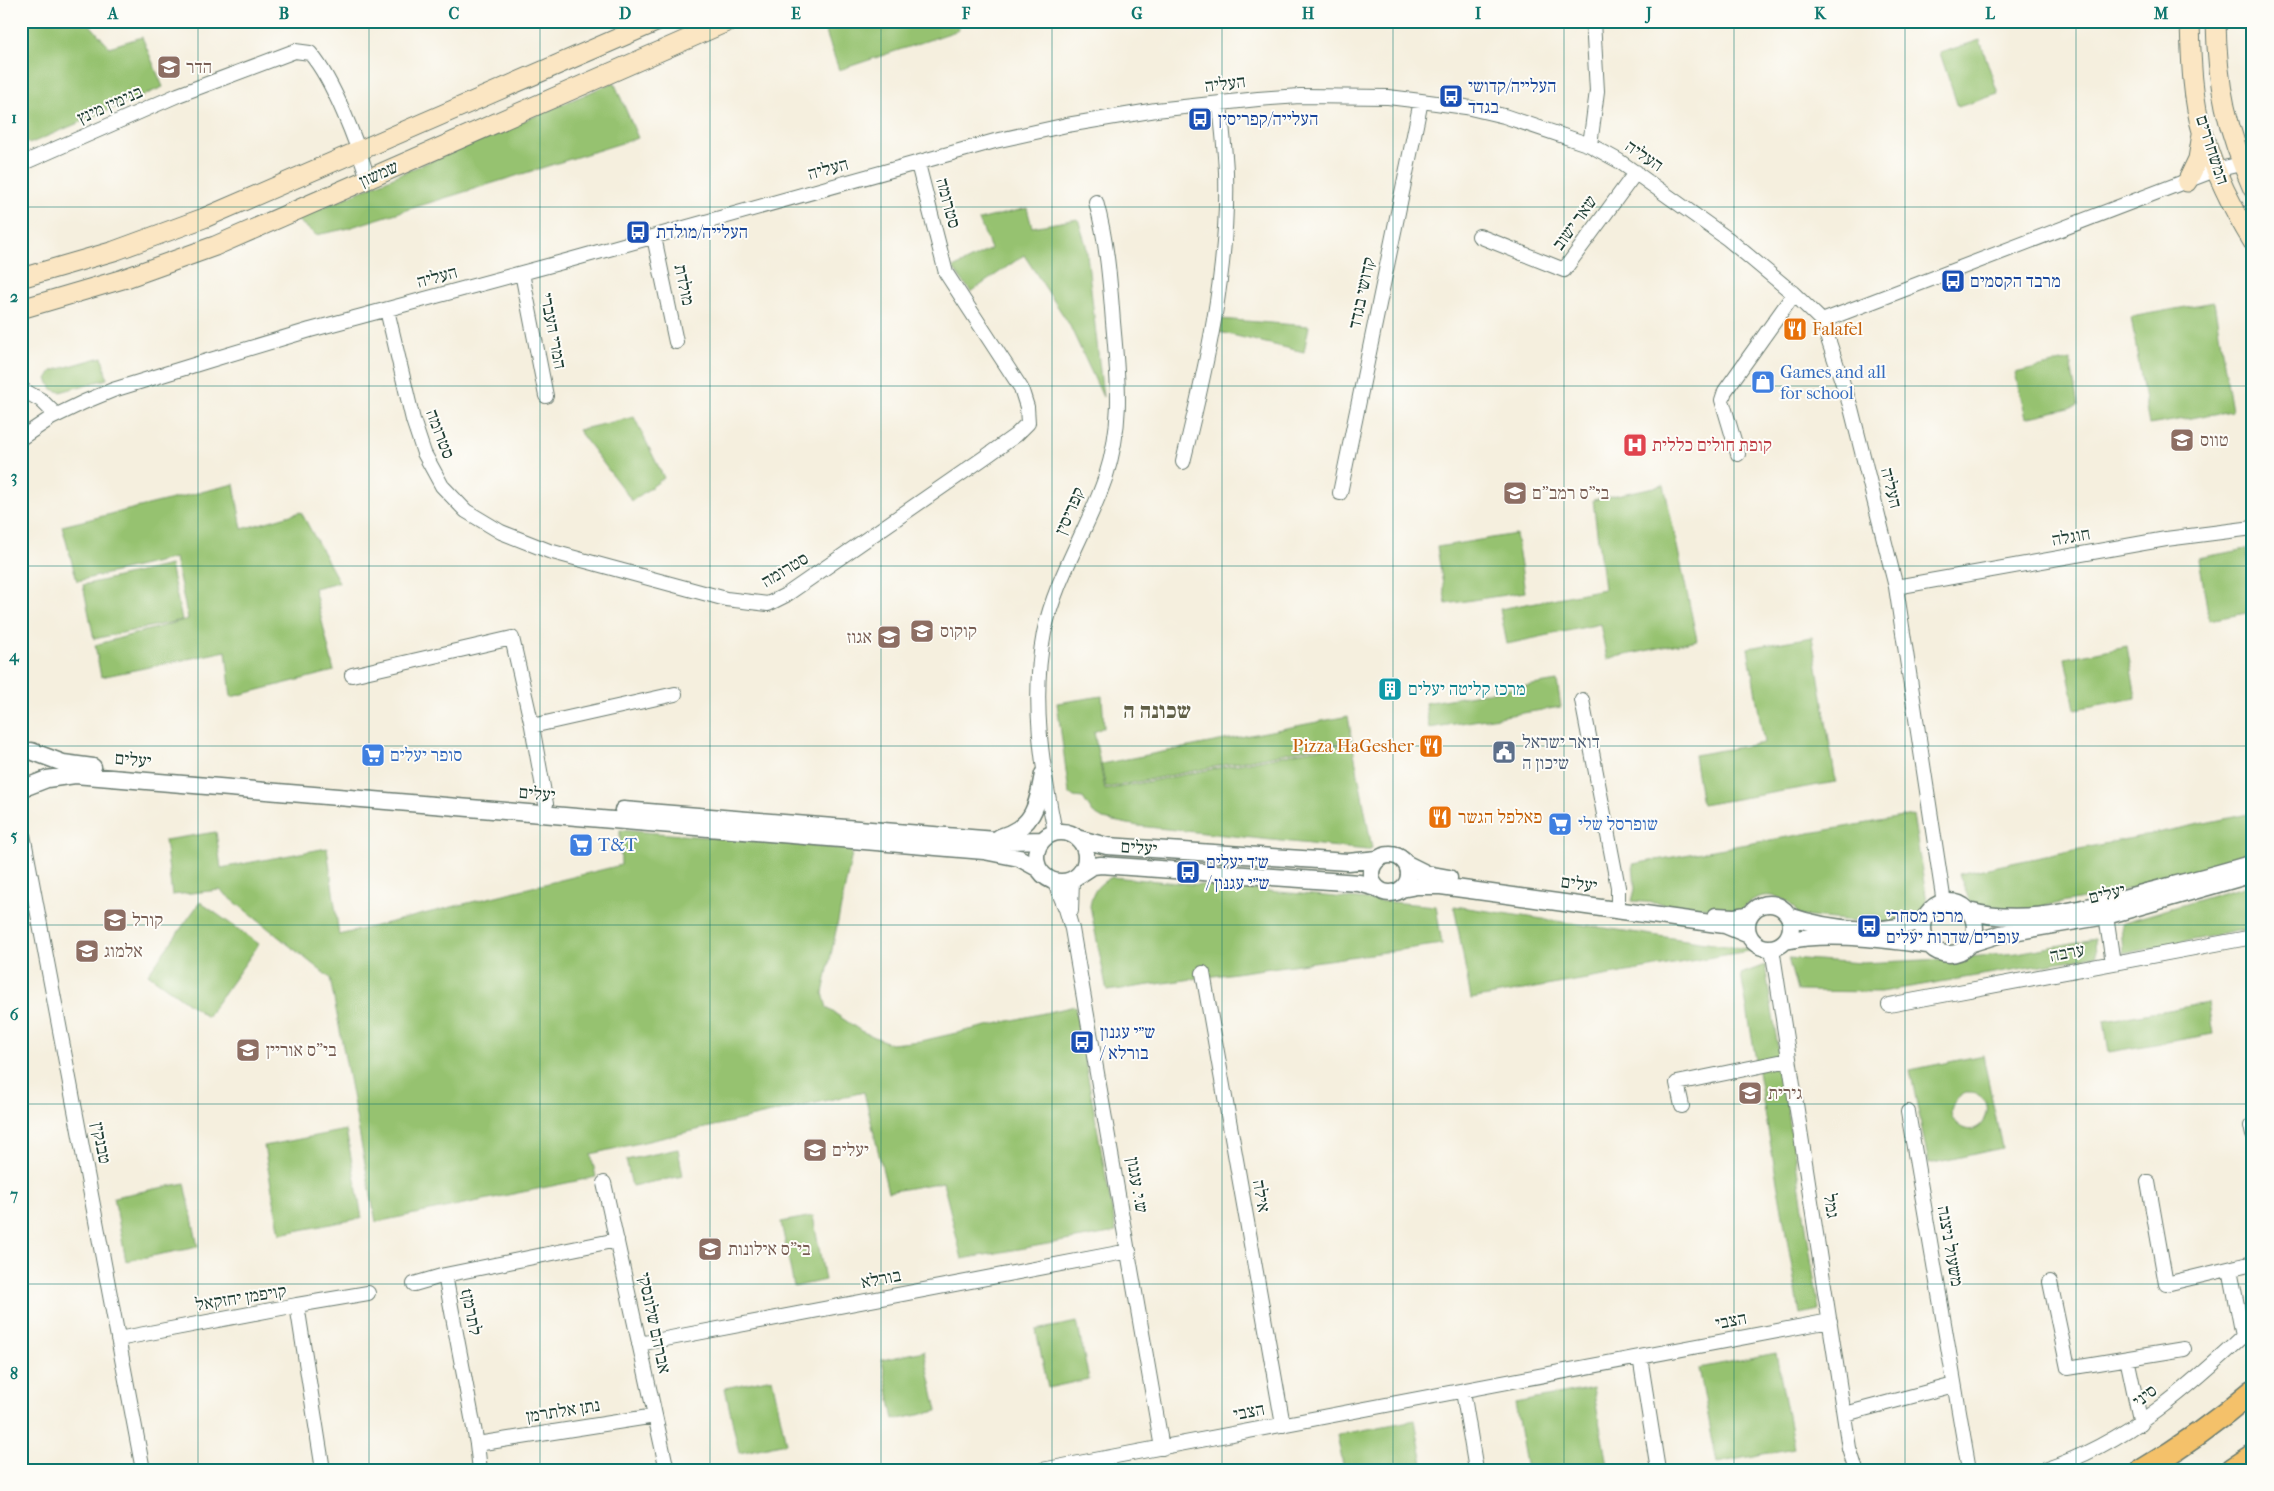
<svg xmlns="http://www.w3.org/2000/svg" width="2274" height="1491" font-family="'IM FELL French Canon','Frank Ruhl Libre',serif">
<rect width="100%" height="100%" fill="#fdfcf7"/>
<filter id="ink" filterUnits="userSpaceOnUse"><feTurbulence type="fractalNoise" baseFrequency=".02" numOctaves="2"/><feDisplacementMap in="SourceGraphic" scale="10" xChannelSelector="R" yChannelSelector="G"/><feConvolveMatrix kernelMatrix="1 2 1 2 8 2 1 2 1" color-interpolation-filters="sRGB"/></filter>
<filter id="wash" filterUnits="userSpaceOnUse"><feTurbulence type="fractalNoise" baseFrequency=".0096" numOctaves="4" result="noise"/><feDisplacementMap in="SourceGraphic" scale="20" xChannelSelector="R" yChannelSelector="G"/><feGaussianBlur stdDeviation="1.12" result="paint"/><feColorMatrix in="noise" values="0 0 0 0 0 0 0 0 0 0 0 0 0 0 0 0 0 1.4 0 .05"/><feComposite in="paint" operator="in"/></filter>
<g filter="url(#wash)">
<rect width="100%" height="100%" fill="#f5efde"/>
<!-- green -->
<path fill="#96c26f" stroke="#5a8052" fill-rule="evenodd" d="M 21,21 L 87,21 L 109,47 L 142,37 L 163,87 L 29,144 L 21,133 Z
M 822,21 L 957,21 L 959,30 L 839,70 Z
M 1980,40 L 1998,94 L 1958,107 L 1940,53 Z
M 614,82 L 638,138 L 345,229 L 316,235 L 296,219 Z
M 1027,208 L 1032,227 L 1078,219 L 1086,245 L 1103,397 L 1069,324 L 1024,255 L 971,292 L 953,268 L 991,249 L 979,220 Z
M 2214,302 L 2232,411 L 2149,425 L 2131,317 Z
M 1220,319 L 1309,326 L 1304,352 L 1219,332 Z
M 102,357 L 107,379 L 60,392 L 52,389 L 47,379 L 52,371 Z
M 2070,360 L 2078,406 L 2026,418 L 2015,373 Z
M 634,417 L 664,478 L 632,501 L 578,430 Z
M 234,484 L 242,529 L 301,512 L 339,582 L 314,588 L 334,671 L 231,697 L 226,651 L 101,677 L 95,645 L 188,619 L 175,558 L 77,581 L 62,526 Z
M 1664,485 L 1697,640 L 1607,659 L 1600,624 L 1507,644 L 1500,609 L 1604,589 L 1593,500 Z
M 1516,534 L 1525,592 L 1446,604 L 1437,547 Z
M 2246,549 L 2253,586 L 2253,612 L 2209,620 L 2199,558 Z
M 170,565 L 182,620 L 94,639 L 83,585 Z
M 1812,637 L 1836,782 L 1702,805 L 1694,755 L 1764,743 L 1748,648 Z
M 2127,646 L 2136,698 L 2075,709 L 2065,658 Z
M 1557,681 L 1561,707 L 1429,728 L 1425,703 Z
M 1102,696 L 1104,727 L 1094,732 L 1105,790 L 1352,742 L 1372,848 L 1367,850 L 1138,826 L 1103,819 L 1093,813 L 1083,798 L 1074,797 L 1069,793 L 1057,703 Z
M 1348,716 L 1352,740 L 1106,788 L 1101,764 Z
M 2253,813 L 2253,855 L 2110,894 L 2006,913 L 1982,911 L 1969,900 L 1959,874 Z
M 1913,815 L 1928,908 L 1920,918 L 1891,924 L 1799,916 C 1787,892 1757,888 1741,911 L 1632,901 L 1635,889 L 1633,864 Z
M 620,830 L 853,849 L 823,993 L 827,1008 L 861,1031 L 891,1044 L 921,1041 L 1075,1006 L 1116,1232 L 962,1259 L 943,1182 L 888,1192 L 864,1092 L 591,1154 L 596,1177 L 376,1222 L 330,978 L 220,890 L 172,895 L 165,840 L 216,832 L 221,868 L 327,848 L 339,935 L 621,865 Z
M 1112,877 L 1436,906 L 1442,944 L 1107,991 L 1090,906 C 1093,890 1098,884 1112,877 Z
M 2253,884 L 2253,928 L 2123,954 L 2121,923 Z
M 200,902 L 259,944 L 207,1017 L 148,974 Z
M 1454,906 L 1754,950 L 1471,999 Z
M 2095,939 L 2096,956 L 1880,992 L 1797,991 L 1788,958 L 1862,963 L 1943,959 L 2017,953 Z
M 1765,965 L 1819,1310 L 1800,1314 L 1741,974 Z
M 2208,1003 L 2213,1034 L 2109,1052 L 2104,1021 Z
M 1983,1055 L 2002,1148 L 1929,1164 L 1910,1070 ZM 1966,1093 C 2006,1092 1982,1147 1957,1124 C 1945,1113 1953,1099 1966,1093 Z
M 346,1130 L 362,1218 L 280,1234 L 264,1146 Z
M 678,1149 L 683,1176 L 632,1186 L 626,1160 Z
M 185,1183 L 198,1247 L 126,1261 L 114,1197 Z
M 813,1216 L 825,1280 L 794,1287 L 781,1222 Z
M 1077,1322 L 1089,1379 L 1048,1388 L 1036,1330 Z
M 924,1351 L 937,1411 L 894,1420 L 882,1360 Z
M 1776,1353 L 1794,1448 L 1717,1463 L 1699,1368 Z
M 772,1378 L 786,1443 L 739,1453 L 725,1388 Z
M 1593,1388 L 1608,1470 L 1527,1470 L 1515,1403 Z
M 1415,1420 L 1424,1470 L 1344,1470 L 1337,1435 Z"/>
</g>
<g filter="url(#ink)">
<g fill="none" stroke-linecap="round" stroke-linejoin="round">
<!-- minor casing -->
<g stroke="#6a7b70" stroke-width="16">
<path id="minor" d="M 1590,145 L 1597,91 L 1593,21
M 21,164 L 178,95 L 295,51 L 310,53 C 334,81 357,143 368,179
M 1479,236 L 1564,270 L 1636,172
M 654,237 L 676,342
M 522,273 L 546,396
M 387,310 L 413,420 L 424,453 L 442,486 L 466,511 L 501,532 L 549,551 L 726,599 L 768,604 L 786,595 L 988,455 L 1016,435 L 1028,423 L 1027,407 L 1021,388 L 946,273 L 918,164
M 1822,321 L 2215,170 L 2241,164
M 21,389 L 41,400 L 56,415
M 21,438 L 51,418 L 84,402 L 113,390 L 204,362 L 310,330 L 566,261 L 995,141 L 1067,125 L 1156,110 L 1258,99 L 1300,96 L 1388,97 L 1421,101 L 1466,107 L 1504,116 L 1590,145 L 1619,161 L 1728,239 L 1794,294 L 1822,321 L 1851,408 L 1896,587 L 1944,903
M 1738,454 L 1722,400 L 1725,391 L 1794,294
M 1183,462 C 1206,368 1229,270 1226,172 C 1225,149 1222,126 1220,104
M 1340,493 L 1421,101
M 1896,587 L 2166,539 L 2253,528
M 352,675 L 512,638 L 532,726 L 546,804
M 1582,700 L 1618,887 L 1618,902
M 532,726 L 675,694
M 21,824 L 143,1470
M 1055,832 C 1042,767 1031,700 1044,633 C 1055,579 1087,531 1105,479 C 1124,421 1118,380 1113,322 C 1110,282 1107,241 1096,202
M 1054,881 L 1066,909 L 1072,929 L 1162,1448
M 1071,911 L 1072,880
M 2106,916 L 2113,963
M 1772,948 L 1849,1448 L 1856,1470
M 1203,973 L 1283,1425
M 1889,1005 L 2253,937
M 1682,1106 L 1677,1083 L 1789,1060
M 1908,1112 L 1969,1470
M 2251,1126 L 2253,1135
M 2148,1182 L 2166,1284 L 2253,1263
M 604,1183 L 667,1470
M 2230,1269 L 2243,1336
M 2050,1282 L 2068,1368 L 2184,1349
M 414,1284 L 445,1275
M 297,1305 L 368,1293
M 118,1339 L 297,1305 L 323,1470
M 639,1344 L 1129,1251
M 1640,1357 L 1658,1470
M 2127,1358 L 2141,1424
M 1463,1391 L 1476,1470
M 1845,1414 L 1954,1385
M 477,1444 L 655,1416
M 480,1470 L 477,1444 L 445,1275 L 617,1240
M 1042,1470 L 1830,1321
M 2044,1470 C 2127,1443 2191,1386 2253,1327"/>
</g>
<!-- tertiary casing -->
<g stroke="#6a7b70" stroke-width="19">
<path id="tertiary" d="M 31,751 L 63,763 L 93,767
M 29,786 L 47,779 L 75,775 L 984,851 L 1019,858 L 1039,869
M 623,810 L 1008,841 L 1042,840
M1036 857a25 25 0 1 1 50 0a25 25 0 1 1-50 0Z
M 1000,837 C 1034,827 1037,806 1043,774
M 1080,839 L 1107,846 L 1348,862 L 1378,859
M1371 874a19 19 0 1 1 38 0a19 19 0 1 1-38 0Z
M 1407,864 L 1427,874 L 1449,878
M 1079,875 L 1093,866 L 1101,865 L 1359,883 L 1377,888
M 1401,889 L 1417,886 L 1441,886 L 1725,925 L 1749,935
M1923 928a26 26 0 1 1 52 0a26 26 0 1 1-52 0Z
M1747 926a22 22 0 1 1 44 0a22 22 0 1 1-44 0Z
M 1968,911 C 2026,927 2090,907 2146,892 C 2181,883 2218,874 2253,863
M 1716,916 L 1734,917 L 1750,914
M 1789,916 C 1830,930 1885,936 1925,919
M 1785,941 C 1828,931 1885,940 1929,945
M 1969,944 L 2001,934 L 2106,916 L 2253,874"/>
</g>
<!-- secondary casing -->
<g stroke="#6a7b70" stroke-width="21">
<path id="secondary" d="M 2190,21 C 2191,58 2192,99 2203,135 C 2215,172 2232,208 2253,242
M 2216,21 C 2217,85 2227,131 2253,189
M 2187,182 L 2198,159 L 2202,134
M 21,278 L 114,251 L 204,218 L 658,21
M 21,309 L 123,279 L 215,246 L 729,21"/>
</g>
<!-- trunk casing -->
<g stroke="#6a7b70" stroke-width="25">
<path id="trunk" d="M 2143,1470 C 2182,1447 2218,1421 2253,1391
M 2232,1470 L 2253,1456"/>
</g>
<!-- minor -->
<use href="#minor" stroke="#fff" stroke-width="14"/>
<!-- tertiary -->
<use href="#tertiary" stroke="#fff" stroke-width="16"/>
<!-- secondary -->
<use href="#secondary" stroke="#fbe6c3" stroke-width="19"/>
<!-- trunk -->
<use href="#trunk" stroke="#f4c16a" stroke-width="22"/>
</g>
</g>
<!-- grid -->
<path fill="none" stroke="#0f766e" stroke-width="1" stroke-opacity="0.55" d="M 198,21 L 198,1470M 369,21 L 369,1470M 540,21 L 540,1470M 710,21 L 710,1470M 881,21 L 881,1470M 1052,21 L 1052,1470M 1222,21 L 1222,1470M 1393,21 L 1393,1470M 1564,21 L 1564,1470M 1734,21 L 1734,1470M 1905,21 L 1905,1470M 2076,21 L 2076,1470M 21,207 L 2253,207M 21,386 L 2253,386M 21,566 L 2253,566M 21,746 L 2253,746M 21,925 L 2253,925M 21,1104 L 2253,1104M 21,1284 L 2253,1284"/>
<!-- icons -->
<defs>
<g id="school-square" transform="scale(1.25)"><rect x="-9" y="-9" width="18" height="18" rx="4" fill="#8d6e63" stroke="#fdfcf7"/><path d="M0-5L7-2L0 1L-7-2ZM-4 1L0 2.5L4 1V4Q0 6-4 4Z" fill="#fff"/></g>
<g id="bus-square" transform="scale(1.25)"><rect x="-9" y="-9" width="18" height="18" rx="4" fill="#1a4fb4" stroke="#fdfcf7"/><path d="M-5-6H5V4H4V6H2V4H-2V6H-4V4H-5ZM-3.5-4V0h7V-4ZM-3.5 1.2v1.5H-2V1.2ZM2 1.2v1.5H3.5V1.2Z" fill="#fff"/></g>
<g id="restaurant-square" transform="scale(1.25)"><rect x="-9" y="-9" width="18" height="18" rx="4" fill="#e8710a" stroke="#fdfcf7"/><path d="M-5-6h1v4h1v-4h1v4h1v-4h1v5L-1.5 .5V6h-2V.5L-5-1ZM5-6V6H3V1.5H1.5Q1.5-4 5-6Z" fill="#fff"/></g>
<g id="shop-square" transform="scale(1.25)"><rect x="-9" y="-9" width="18" height="18" rx="4" fill="#3f7fe0" stroke="#fdfcf7"/><path d="M-5-2.5h2.3a2.7 3.5 0 0 1 5.4 0H5L5.5 6h-11ZM-1.5-2.5h3a1.5 2.3 0 0 0-3 0Z" fill="#fff"/></g>
<g id="hospital-square" transform="scale(1.25)"><rect x="-9" y="-9" width="18" height="18" rx="4" fill="#e0444e" stroke="#fdfcf7"/><path d="M-5-5h3v3.5h4V-5h3V5h-3V1.5h-4V5h-3Z" fill="#fff"/></g>
<g id="building-square" transform="scale(1.25)"><rect x="-9" y="-9" width="18" height="18" rx="4" fill="#0f9aa8" stroke="#fdfcf7"/><path d="M-4-6H4V6H1V3H-1V6H-4ZM-2.5-4.3h1.7v1.8h-1.7ZM.8-4.3h1.7v1.8H.8ZM-2.5-1h1.7V.8h-1.7ZM.8-1h1.7V.8H.8Z" fill="#fff"/></g>
<g id="civic-square" transform="scale(1.25)"><rect x="-9" y="-9" width="18" height="18" rx="4" fill="#5c6f8a" stroke="#fdfcf7"/><path d="M-.6-6.5H3V-4.5H.6V-3L4-1V1h2V6H-6V1h2V-1L-.6-3ZM-1.2 2.5V6h2.4V2.5Z" fill="#fff"/></g>
<g id="supermarket-square" transform="scale(1.25)"><rect x="-9" y="-9" width="18" height="18" rx="4" fill="#3f7fe0" stroke="#fdfcf7"/><path d="M-6-5.5h2.5l.6 2H6L4.5 2H-2.5L-4.4-4H-6ZM-1.5 3.2a1.3 1.3 0 1 0 .1 0ZM3 3.2a1.3 1.3 0 1 0 .1 0Z" fill="#fff"/></g>
</defs>
<g fill-rule="evenodd">
<use href="#school-square" x="169" y="67"/>
<use href="#bus-square" x="1451" y="96"/>
<use href="#bus-square" x="1200" y="119"/>
<use href="#bus-square" x="638" y="232"/>
<use href="#bus-square" x="1953" y="281"/>
<use href="#restaurant-square" x="1795" y="329"/>
<use href="#shop-square" x="1763" y="382"/>
<use href="#school-square" x="2182" y="440"/>
<use href="#hospital-square" x="1635" y="445"/>
<use href="#school-square" x="1515" y="493"/>
<use href="#school-square" x="922" y="631"/>
<use href="#school-square" x="889" y="637"/>
<use href="#building-square" x="1390" y="689"/>
<use href="#restaurant-square" x="1431" y="746"/>
<use href="#civic-square" x="1504" y="752"/>
<use href="#supermarket-square" x="373" y="755"/>
<use href="#restaurant-square" x="1440" y="817"/>
<use href="#supermarket-square" x="1560" y="824"/>
<use href="#supermarket-square" x="581" y="845"/>
<use href="#bus-square" x="1188" y="872"/>
<use href="#school-square" x="115" y="920"/>
<use href="#bus-square" x="1869" y="926"/>
<use href="#school-square" x="87" y="951"/>
<use href="#bus-square" x="1082" y="1042"/>
<use href="#school-square" x="248" y="1050"/>
<use href="#school-square" x="1750" y="1093"/>
<use href="#school-square" x="815" y="1150"/>
<use href="#school-square" x="710" y="1249"/>
</g>
<g text-anchor="middle" dominant-baseline="central" stroke-width="4" stroke-linejoin="round" paint-order="stroke">
<!-- education labels -->
<g font-size="18" fill="#785e54" stroke="#fdfcf7" text-anchor="start">
<text x="186" y="67">הדר</text>
<text x="2200" y="440">טווס</text>
<text x="1532" y="493">בי"ס רמב"ם</text>
<text x="940" y="631">קוקוס</text>
<text x="872" y="637" text-anchor="end">אגוז</text>
<text x="132" y="920">קורל</text>
<text x="104" y="951">אלמוג</text>
<text x="266" y="1050">בי"ס אוריין</text>
<text x="1768" y="1093">גירית</text>
<text x="832" y="1150">יעלים</text>
<text x="728" y="1249">בי"ס אילונות</text>
</g>
<!-- street labels -->
<g font-size="18" fill="#1f3d34" stroke="#fdfcf7">
<text transform="translate(1225 84) rotate(-7)">העליה</text>
<text transform="translate(110 105) rotate(-24)">בנימין מינץ</text>
<text transform="translate(2212 150) rotate(72)">המשחררים</text>
<text transform="translate(1644 156) rotate(34)">העליה</text>
<text transform="translate(828 169) rotate(-15)">העליה</text>
<text transform="translate(379 174) rotate(-24)">שמשון</text>
<text transform="translate(948 203) rotate(75)">סטרומה</text>
<text transform="translate(1575 223) rotate(-54)">שאר ישוב</text>
<text transform="translate(437 277) rotate(-15)">העליה</text>
<text transform="translate(684 285) rotate(78)">מולדת</text>
<text transform="translate(1362 293) rotate(-78)">קדושי בגדד</text>
<text transform="translate(553 331) rotate(79)">המרי העברי</text>
<text transform="translate(440 434) rotate(69)">סטרומה</text>
<text transform="translate(1891 488) rotate(76)">העליה</text>
<text transform="translate(1070 511) rotate(-67)">קפריסין</text>
<text transform="translate(2071 537) rotate(-10)">חוגלה</text>
<text transform="translate(785 570) rotate(-31)">סטרומה</text>
<text transform="translate(133 760) rotate(5)">יעלים</text>
<text transform="translate(537 794) rotate(5)">יעלים</text>
<text transform="translate(1139 848) rotate(4)">יעלים</text>
<text transform="translate(1579 884) rotate(8)">יעלים</text>
<text transform="translate(2107 894) rotate(-13)">יעלים</text>
<text transform="translate(2067 953) rotate(-11)">ערבה</text>
<text transform="translate(101 1143) rotate(79)">טבנקין</text>
<text transform="translate(1137 1185) rotate(80)">ש.י. עגנון</text>
<text transform="translate(1261 1196) rotate(80)">אילה</text>
<text transform="translate(1831 1206) rotate(81)">גמל</text>
<text transform="translate(1950 1246) rotate(80)">משעול ניצנה</text>
<text transform="translate(881 1279) rotate(-11)">בורלא</text>
<text transform="translate(241 1298) rotate(-9)">קויפמן יחזקאל</text>
<text transform="translate(471 1312) rotate(79)">tלתרמן</text>
<text transform="translate(1731 1321) rotate(-11)">הצבי</text>
<text transform="translate(654 1323) rotate(78)">אברהם שלונסקי</text>
<text transform="translate(2145 1396) rotate(-38)">סיני</text>
<text transform="translate(563 1411) rotate(-9)">נתן אלתרמן</text>
<text transform="translate(1249 1412) rotate(-11)">הצבי</text>
</g>
<!-- transit labels -->
<g font-size="18" fill="#164399" stroke="#fdfcf7" text-anchor="start">
<text x="1468" y="86">העלייה/קדושי<tspan x="1468" dy="21">בגדד</tspan></text>
<text x="1218" y="119">העלייה/קפריסין</text>
<text x="656" y="232">העלייה/מולדת</text>
<text x="1970" y="281">מרבד הקסמים</text>
<text x="1206" y="862">ש׳ד יעלים<tspan x="1206" dy="21">/ ש״י עגנון</tspan></text>
<text x="1886" y="916">מרכז מסחרי<tspan x="1886" dy="21">עופרים/שדרות יעלים</tspan></text>
<text x="1100" y="1032">ש״י עגנון<tspan x="1100" dy="21">/ בורלא</tspan></text>
</g>
<!-- food labels -->
<g font-size="18" fill="#c56008" stroke="#fdfcf7" text-anchor="start">
<text x="1812" y="329">Falafel</text>
<text x="1414" y="746" text-anchor="end">Pizza HaGesher</text>
<text x="1458" y="817">פאלפל הגשר</text>
</g>
<!-- shop labels -->
<g font-size="18" fill="#366cbe" stroke="#fdfcf7" text-anchor="start">
<text x="1780" y="372">Games and all<tspan x="1780" dy="21">for school</tspan></text>
<text x="390" y="755">סופר יעלים</text>
<text x="1578" y="824">שופרסל שלי</text>
<text x="598" y="845">T&amp;T</text>
</g>
<!-- health labels -->
<g font-size="18" fill="#be3a42" stroke="#fdfcf7" text-anchor="start">
<text x="1652" y="445">קופת חולים כללית</text>
</g>
<!-- culture labels -->
<g font-size="18" fill="#0d838f" stroke="#fdfcf7" text-anchor="start">
<text x="1408" y="689">מרכז קליטה יעלים</text>
</g>
<!-- service labels -->
<g font-size="18" fill="#4e5e75" stroke="#fdfcf7" text-anchor="start">
<text x="1522" y="742">דואר ישראל<tspan x="1522" dy="21">שיכון ה</tspan></text>
</g>
<!-- district labels -->
<g font-size="22" font-weight="bold" fill="#605f47" stroke="#fdfcf7">
<text x="1157" y="711">שכונה ה</text>
</g>
</g>
<!-- margin -->
<rect width="2274" height="1491" fill="none" stroke="#fdfcf7" stroke-width="55"/>
<rect x="28" y="28" width="2218" height="1436" fill="none" stroke="#0f766e" stroke-width="2"/>
<g font-size="16" text-anchor="middle" font-weight="bold" fill="#0f766e">
<text x="113" y="19">A</text>
<text x="284" y="19">B</text>
<text x="454" y="19">C</text>
<text x="625" y="19">D</text>
<text x="796" y="19">E</text>
<text x="966" y="19">F</text>
<text x="1137" y="19">G</text>
<text x="1308" y="19">H</text>
<text x="1478" y="19">I</text>
<text x="1649" y="19">J</text>
<text x="1820" y="19">K</text>
<text x="1990" y="19">L</text>
<text x="2161" y="19">M</text>
<text x="14" y="123">1</text>
<text x="14" y="302">2</text>
<text x="14" y="482">3</text>
<text x="14" y="661">4</text>
<text x="14" y="841">5</text>
<text x="14" y="1020">6</text>
<text x="14" y="1200">7</text>
<text x="14" y="1379">8</text>
</g>
</svg>
